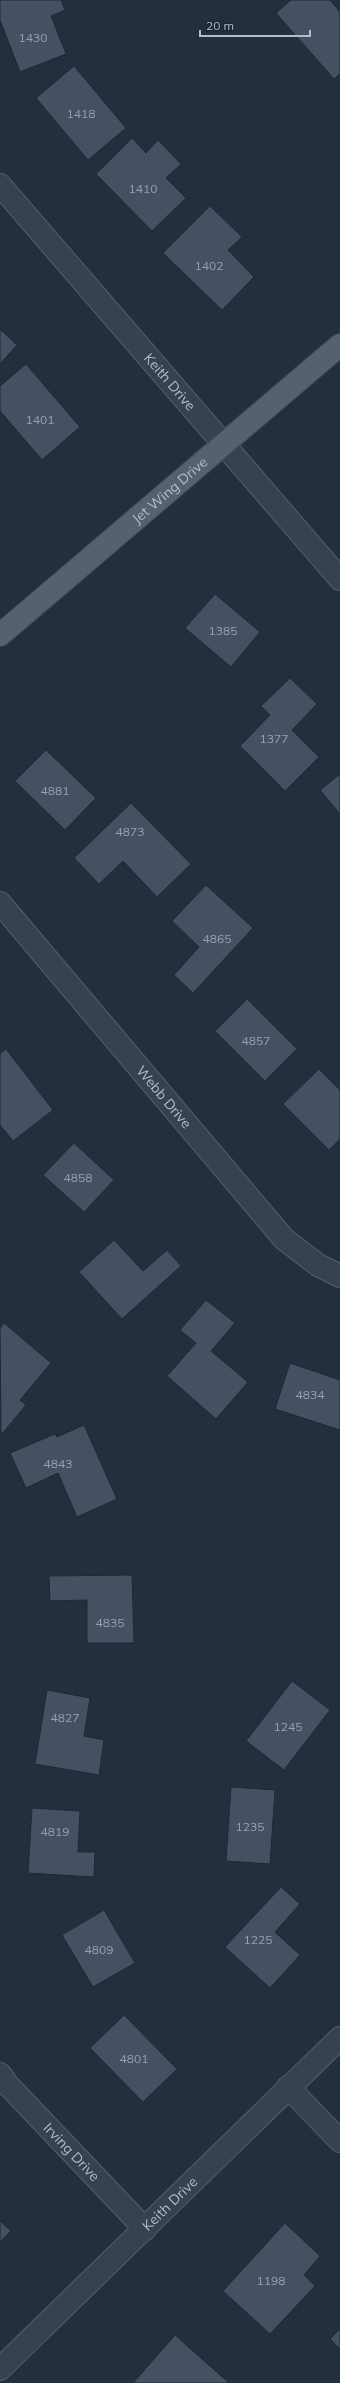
<svg xmlns="http://www.w3.org/2000/svg" width="340" height="2383" font-family="Mulish,sans-serif">
<rect width="100%" height="100%" fill="#242f3e"/>
<!-- building -->
<path fill="#455162" stroke="#1f2835" d="M 0,0 L 61,0 L 65,10 L 51,16 L 66,54 L 20,72 L 0,20 Z
M 291,0 L 330,0 L 340,12 L 340,74 L 334,79 L 276,13 Z
M 74,66 L 126,128 L 88,160 L 36,98 Z
M 132,138 L 146,153 L 158,140 L 181,164 L 166,178 L 186,198 L 152,231 L 96,174 Z
M 210,206 L 242,237 L 228,250 L 254,277 L 222,310 L 163,253 Z
M 0,329 L 17,345 L 0,364 Z
M 26,364 L 80,427 L 42,460 L 0,411 L 0,386 Z
M 215,594 L 260,632 L 231,667 L 185,628 Z
M 290,678 L 317,704 L 292,730 L 319,757 L 285,791 L 240,746 L 270,715 L 261,706 Z
M 46,750 L 96,798 L 65,830 L 15,781 Z
M 340,774 L 340,814 L 320,790 Z
M 131,803 L 191,864 L 157,897 L 123,861 L 99,884 L 74,858 Z
M 206,885 L 253,928 L 193,993 L 174,975 L 199,947 L 172,921 Z
M 247,999 L 297,1049 L 265,1081 L 215,1031 Z
M 6,1049 L 53,1110 L 13,1141 L 0,1125 L 0,1054 Z
M 319,1069 L 340,1090 L 340,1139 L 329,1150 L 283,1104 Z
M 74,1143 L 114,1180 L 84,1212 L 43,1175 Z
M 114,1240 L 143,1271 L 167,1250 L 181,1266 L 122,1319 L 79,1272 Z
M 206,1300 L 235,1323 L 211,1351 L 248,1382 L 216,1419 L 167,1376 L 196,1343 L 180,1330 Z
M 4,1323 L 51,1363 L 20,1400 L 26,1405 L 1,1435 L 0,1328 Z
M 290,1363 L 340,1380 L 340,1430 L 275,1409 Z
M 84,1425 L 117,1499 L 77,1517 L 58,1473 L 26,1488 L 10,1453 L 55,1434 L 57,1437 Z
M 132,1575 L 134,1643 L 87,1643 L 87,1600 L 50,1601 L 49,1576 Z
M 292,1681 L 330,1710 L 284,1770 L 246,1741 Z
M 47,1690 L 90,1698 L 84,1736 L 104,1740 L 99,1775 L 35,1764 Z
M 231,1787 L 275,1790 L 270,1864 L 226,1861 Z
M 32,1808 L 80,1811 L 78,1852 L 95,1852 L 94,1877 L 28,1873 Z
M 281,1887 L 300,1904 L 275,1932 L 300,1955 L 270,1988 L 225,1947 Z
M 104,1910 L 135,1963 L 93,1987 L 62,1935 Z
M 124,2015 L 177,2069 L 143,2102 L 90,2048 Z
M 0,2221 L 11,2231 L 0,2242 Z
M 285,2223 L 320,2256 L 304,2275 L 315,2286 L 270,2334 L 223,2291 Z
M 340,2329 L 340,2349 L 330,2339 Z
M 175,2335 L 229,2383 L 133,2383 Z"/>
<g fill="none" stroke-linecap="round" stroke-linejoin="round">
<!-- minor casing -->
<g stroke="#565f6c" stroke-width="24">
<g id="minor">
<path id="s1" d="M 0,185 L 340,579"/>
<path id="s2" d="M 0,903 L 284,1239 L 318,1265 L 340,1276"/>
<path id="s3" d="M 0,2074 L 7,2084 L 145,2229"/>
<path d="M 288,2087 L 340,2141"/>
<path id="s4" d="M 0,2369 L 340,2038"/>
</g>
</g>
<!-- major casing -->
<g stroke="#414a57" stroke-width="24">
<g id="major">
<path id="s5" d="M 0,635 L 340,345"/>
</g>
</g>
<!-- minor -->
<use href="#minor" stroke="#38414e" stroke-width="22"/>
<!-- major -->
<use href="#major" stroke="#56606e" stroke-width="22"/>
</g>
<g text-anchor="middle" dominant-baseline="central" stroke-width="3.5" stroke-linejoin="round" paint-order="stroke">
<!-- number labels -->
<g font-size="12" fill="#98a1af">
<text x="33" y="37">1430</text>
<text x="81" y="113">1418</text>
<text x="143" y="188">1410</text>
<text x="209" y="265">1402</text>
<text x="40" y="419">1401</text>
<text x="223" y="630">1385</text>
<text x="274" y="738">1377</text>
<text x="55" y="790">4881</text>
<text x="130" y="831">4873</text>
<text x="217" y="938">4865</text>
<text x="256" y="1040">4857</text>
<text x="78" y="1177">4858</text>
<text x="310" y="1394">4834</text>
<text x="58" y="1463">4843</text>
<text x="110" y="1622">4835</text>
<text x="65" y="1717">4827</text>
<text x="288" y="1726">1245</text>
<text x="250" y="1826">1235</text>
<text x="55" y="1831">4819</text>
<text x="258" y="1939">1225</text>
<text x="99" y="1949">4809</text>
<text x="134" y="2058">4801</text>
<text x="271" y="2280">1198</text>
</g>
<!-- street labels -->
<g font-size="14" fill="#b4bcc9" stroke="#1d2633">
<text stroke="none"><textPath href="#s1" startOffset="260">Keith Drive</textPath></text>
<text stroke="none"><textPath href="#s5" startOffset="223">Jet Wing Drive</textPath></text>
<text stroke="none"><textPath href="#s2" startOffset="254">Webb Drive</textPath></text>
<text stroke="none"><textPath href="#s3" startOffset="106">Irving Drive</textPath></text>
<text stroke="none"><textPath href="#s4" startOffset="237">Keith Drive</textPath></text>
</g>
</g>
<!-- scale -->
<path d="M200 30v6h110v-6" fill="none" stroke="#b4bcc9" stroke-width="2"/>
<text x="206" y="30" font-size="12" fill="#b4bcc9" stroke="#1d2633" stroke-width="3" paint-order="stroke">20 m</text>
</svg>
